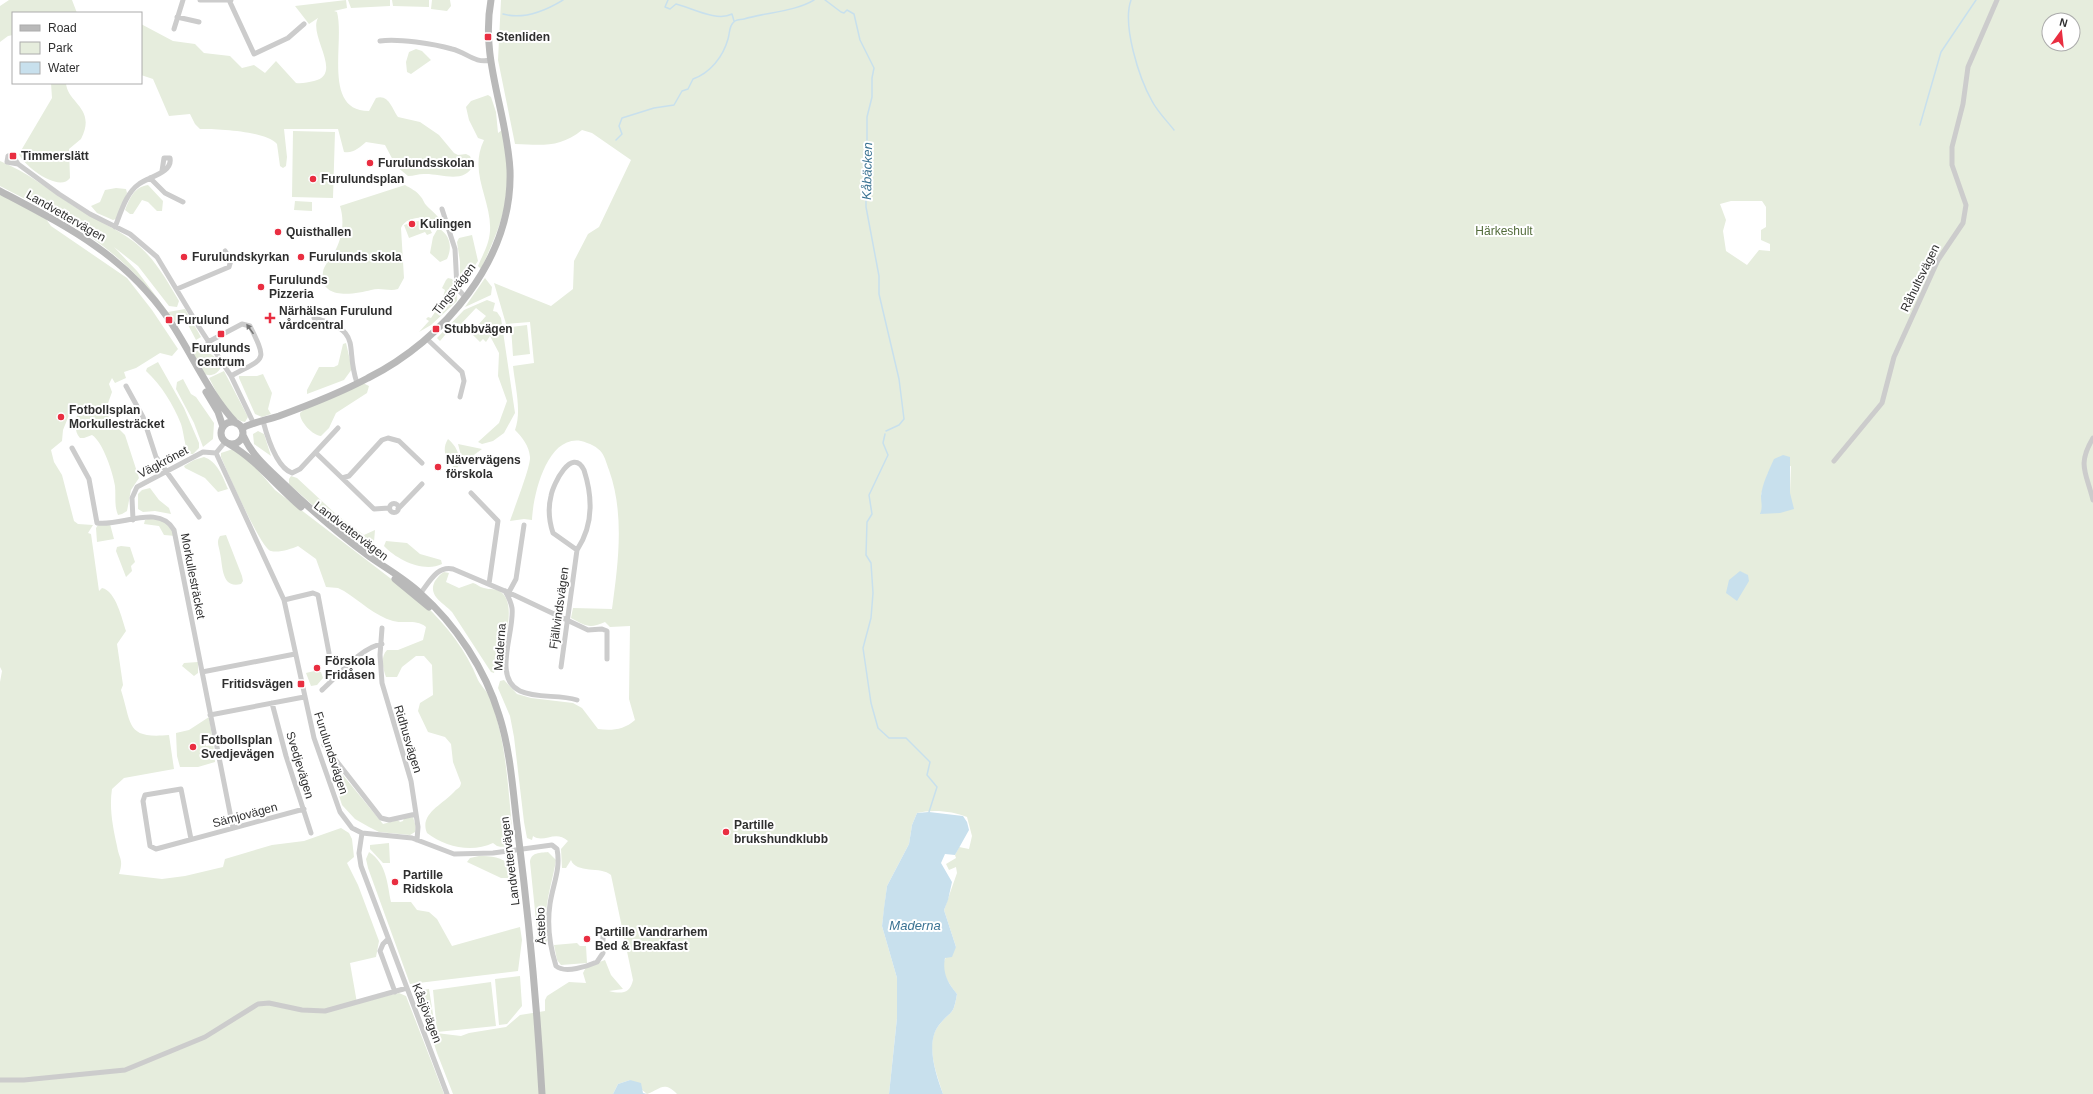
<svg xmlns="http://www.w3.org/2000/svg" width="2093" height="1094" font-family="Helvetica,sans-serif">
<rect width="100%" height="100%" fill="#fff"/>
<!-- green -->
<path fill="#e6eddd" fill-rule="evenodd" d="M 9,0 L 72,0 L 77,13 L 13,13 L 13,35 L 8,36 L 0,42 L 0,6 Z
M 346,0 L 347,8 L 334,11 L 337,12 C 345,42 322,111 369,111 L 376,98 C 389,94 392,109 398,117 L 420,122 L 439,135 L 454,153 L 458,155 L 466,154 L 470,156 L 473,165 C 465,185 439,173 424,174 C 418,174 414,176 408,176 L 396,166 L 385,145 L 366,142 C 360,147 353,154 344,152 L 338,129 L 284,129 L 287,157 L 286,166 L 283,168 L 280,166 L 277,144 C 266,131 218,129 200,129 L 195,124 L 190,114 L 169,116 L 153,79 L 141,75 L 141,24 L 173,41 L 195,44 L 204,53 L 230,56 L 242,68 L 254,65 L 265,73 L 276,61 L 296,83 C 302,84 308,82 314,81 C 344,74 308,36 318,18 L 309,24 L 295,6 Z
M 348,0 L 390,0 L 390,6 L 351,8 Z
M 392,0 L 429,0 L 429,7 L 393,6 Z
M 432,0 L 450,0 L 451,6 L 447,11 L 431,9 Z
M 501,0 L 2093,0 L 2093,1094 L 943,1094 C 937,1075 924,1044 939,1025 C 952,1009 953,1017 957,994 C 950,985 939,971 945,959 C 947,955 952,950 956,947 L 944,910 L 957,873 L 956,867 L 949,870 L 946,864 L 956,858 L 955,855 L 959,847 L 969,849 L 972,836 L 967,817 C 953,811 932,809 917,813 L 912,825 L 909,844 L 887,886 L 882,926 L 897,978 L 897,1018 L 889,1094 L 677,1094 C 663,1080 660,1090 647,1094 L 630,1080 L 618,1084 L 613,1094 L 453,1094 L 437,1053 L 417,991 L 429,989 L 436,1033 L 461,1036 L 469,1033 L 506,1027 L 520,1015 L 545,1011 L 545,1000 L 547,996 L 569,982 L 586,983 L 583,973 L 586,967 L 605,960 L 611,975 L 623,989 L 609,991 C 621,994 630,994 633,980 L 611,875 C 601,866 576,874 571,860 L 566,868 L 562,868 L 561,849 L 568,841 C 555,829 544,844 533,836 L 532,840 L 527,838 L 524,822 L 514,737 L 510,716 L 498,688 L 500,681 L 504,680 L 517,694 L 531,698 L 573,703 L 582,708 L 598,729 C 611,731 624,730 635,720 L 629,699 L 630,626 L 610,627 L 605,622 C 589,629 586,626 571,618 L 573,608 L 612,609 C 618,564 625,515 609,470 C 607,465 605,457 602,453 C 598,447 589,443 581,441 C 547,435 533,495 532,520 L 524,519 L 510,521 C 514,509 531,466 530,457 C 529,446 523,438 515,430 C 522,411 515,386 513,366 L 534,363 L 530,322 L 506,324 L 494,283 L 551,306 L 573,289 L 574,261 L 588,234 L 599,227 L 631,160 L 592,133 L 582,130 C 560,148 542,145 515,144 L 498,60 ZM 2049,20 L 2073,20 L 2073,44 L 2049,44 ZM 1731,201 L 1762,201 L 1766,207 L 1766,227 L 1761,230 L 1761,240 L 1770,244 L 1770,251 L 1759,250 L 1747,265 L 1726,251 L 1723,231 L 1726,220 L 1720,204 ZM 1791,466 L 1790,493 L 1761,514 L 1763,507 L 1761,495 L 1768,473 Z
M 416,49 L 422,51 L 431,60 L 411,74 L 407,72 L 406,62 L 409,52 Z
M 51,83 L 66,83 C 67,103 97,108 81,139 L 69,149 L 70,178 C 59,193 24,166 19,154 L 52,98 Z
M 488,95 L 491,97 L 496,112 L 498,133 L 502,130 C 504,144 507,158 508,172 C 509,208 495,238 481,269 L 478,266 C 483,254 489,245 490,231 C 492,200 468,173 484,140 L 478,138 L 469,120 L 466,107 L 471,101 Z
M 293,131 L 335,132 L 333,198 L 292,197 Z
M 0,161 C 27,172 48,189 72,205 C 92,218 114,227 133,241 C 154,257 166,279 179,301 L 177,307 L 169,306 L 138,266 L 114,247 L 137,271 L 168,312 L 185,309 L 201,337 L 196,340 L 187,323 L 180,321 L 177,323 L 171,318 C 122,248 74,224 0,186 Z
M 148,185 L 163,201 L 162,211 L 157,211 L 148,202 L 142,200 L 133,214 L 130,214 L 125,210 C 130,198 134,187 148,185 Z
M 405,185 C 410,188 417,191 421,197 C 423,199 424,203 426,205 C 433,213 443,217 440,229 C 451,237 452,248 447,259 L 440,262 L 430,253 L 433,237 L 437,230 L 427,218 C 419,216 404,219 401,228 L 404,278 L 398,289 C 389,292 381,287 371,290 C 355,294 319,301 323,272 C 324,265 330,259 334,253 C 342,239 345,222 340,206 Z
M 116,188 L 126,189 L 127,193 L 116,219 L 113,220 L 97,213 L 91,206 L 100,202 L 105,190 Z
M 0,194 L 46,219 L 51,226 L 127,278 L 152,310 L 178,349 L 172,356 L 160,353 L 136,368 L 124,372 L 126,378 L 115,383 L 112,378 L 109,384 L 112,392 L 107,406 L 109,419 L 125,435 L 139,478 L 131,490 L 127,511 L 122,514 L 118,515 C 114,506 116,495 115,486 C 113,473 103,442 92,435 L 84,438 L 80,438 C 72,429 77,417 79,407 L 73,405 L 63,430 L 62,441 L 51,450 L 54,462 L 62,475 L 74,521 L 78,524 L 93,525 L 88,533 L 91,534 L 99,591 L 102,588 C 116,591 122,619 126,631 L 117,644 L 123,685 L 121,690 C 132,725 126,739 169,735 L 174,769 L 124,778 L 112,789 C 109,808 113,828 117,846 C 119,859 124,859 119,874 L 162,879 L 185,876 L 223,867 L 225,859 L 272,845 L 304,841 L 341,828 L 349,833 L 352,839 L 354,857 L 347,863 L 358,885 L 379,941 L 376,957 L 350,963 L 357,1003 L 399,993 L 406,996 L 444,1094 L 0,1094 L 0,682 L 2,671 L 0,667 Z
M 295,201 L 312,202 L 312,211 L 294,210 Z
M 425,219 L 432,233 L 427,235 L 425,232 L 409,238 L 404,225 Z
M 472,235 L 478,261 L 460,287 L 460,262 L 457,242 L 459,238 Z
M 448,278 L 452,279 C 455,283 458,296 457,301 L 431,325 L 419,332 L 429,321 L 426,319 L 428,317 L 431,318 L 441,303 L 445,290 L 442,288 L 446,280 Z
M 485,278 L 492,287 L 491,295 L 465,307 Z
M 487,300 L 495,303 L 493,311 L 497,312 L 501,318 L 515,413 L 504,433 L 493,441 L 482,444 L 478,442 L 499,423 L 507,401 L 498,376 L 499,353 L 490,336 L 486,342 L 483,339 L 480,342 L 471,333 L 486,316 L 476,308 L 461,324 L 455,323 L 440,341 L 437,338 L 464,310 Z
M 527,325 L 530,354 L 513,356 L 511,327 Z
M 346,343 L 352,369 L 344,380 L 307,394 L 307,390 L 319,367 L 334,367 L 338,365 L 343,344 Z
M 201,350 C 210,352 219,358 221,367 C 218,374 211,377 204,374 L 191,352 Z
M 158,362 L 184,408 L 199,443 L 199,448 L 193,454 L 189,454 C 184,445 184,433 181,424 C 173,404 162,386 146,371 L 147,368 Z
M 224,371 L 248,417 L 245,422 C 227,419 217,392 209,378 Z
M 263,374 L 272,393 L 268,409 L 271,414 L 262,417 L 255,414 L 239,378 L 239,376 L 257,376 Z
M 183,379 L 191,394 L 196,397 L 214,423 L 213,439 L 203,447 L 194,423 L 176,389 L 177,382 Z
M 363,383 L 369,386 L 367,393 L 336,413 L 329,428 L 321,436 C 313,436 299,421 300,413 L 306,408 Z
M 258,431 L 264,434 L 271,456 L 254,444 L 253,434 Z
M 448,439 C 456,446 459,452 460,464 L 456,469 C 446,461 441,450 448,439 Z
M 458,444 L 482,449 L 463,463 Z
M 233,449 L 250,461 L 275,490 L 424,604 C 447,626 466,650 478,680 C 481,686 487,691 490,698 C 507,742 508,791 513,838 C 511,847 505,848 497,846 L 493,843 C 472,853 445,847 427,833 C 419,814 442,805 454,792 C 457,788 460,789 461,783 L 453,762 L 451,744 L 445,737 L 428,732 L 418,711 L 420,703 L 433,695 L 432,665 L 424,656 L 416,656 L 402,667 L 397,677 L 386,677 C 383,669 380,657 387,650 L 398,650 L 423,640 L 426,627 C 416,619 404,624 393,621 C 375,616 360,601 344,591 L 338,588 L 326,587 L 316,559 L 298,546 C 291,549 279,553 271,551 C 261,549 227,471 221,457 L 221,453 Z
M 204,457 C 217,461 223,477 228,489 L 218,492 L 205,478 L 185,468 L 184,466 L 194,460 Z
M 291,476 L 297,478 L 338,516 L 364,535 L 375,530 L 374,542 L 360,543 L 334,524 L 289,484 L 289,479 Z
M 150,488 L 159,500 L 169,508 L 171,514 L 155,511 L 143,512 L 138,509 L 138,494 L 142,490 Z
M 148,519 L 156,519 L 168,522 L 176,536 L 164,535 L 159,526 L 144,524 L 145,520 Z
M 110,524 L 114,539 L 97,542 L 96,528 L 98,525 Z
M 226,535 L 242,576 L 243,581 L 241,584 C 221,589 223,566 220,553 C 219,546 216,542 220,536 Z
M 386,541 L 407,543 L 420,554 L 441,560 L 442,564 C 424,573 397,560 384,546 Z
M 121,546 L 130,547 L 135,562 L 131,566 L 132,571 L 126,577 L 116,551 L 117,547 Z
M 444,572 L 449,573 L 446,582 L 459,588 L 473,583 C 477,584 479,587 484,588 C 490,590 496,588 501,592 C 520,607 499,656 494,673 L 491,672 L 452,612 C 444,603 427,596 435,581 C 438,577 440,574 444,572 Z
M 198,662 L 198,673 L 194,676 L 182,666 L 184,663 Z
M 314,671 L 321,672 L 323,678 L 317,685 L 311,686 L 306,673 Z
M 209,717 L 212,736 L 210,734 L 204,735 L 206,746 L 212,745 L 213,741 L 215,762 L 198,767 L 180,767 L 177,756 L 176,733 L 189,730 Z
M 331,765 L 338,769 L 383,824 L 398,820 L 400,822 L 403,821 L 404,818 L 413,817 L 416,827 L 415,832 L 410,835 L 379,832 L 369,827 L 355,819 L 342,805 L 330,768 Z
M 389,843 L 390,863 L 383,863 L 370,849 L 370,845 Z
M 369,852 C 387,864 387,883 391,902 L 411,902 L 417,910 L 429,912 L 437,919 L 452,946 L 520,927 L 522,940 L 518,971 L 410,984 L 368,868 L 366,859 Z
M 548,852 L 556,860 C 553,880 545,901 546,922 C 546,929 549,937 546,944 L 543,944 L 538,940 L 530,862 C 531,852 540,853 548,852 Z
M 479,856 C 492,856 505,857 512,869 L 511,878 L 501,878 L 467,862 L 470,858 Z
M 577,943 L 580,946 L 586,946 L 587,963 L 561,965 L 557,960 L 554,945 Z
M 520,976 L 522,1006 L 507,1024 L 499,1025 L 495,979 Z
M 491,982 L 496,1026 L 437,1032 L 433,990 Z"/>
<!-- water -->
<path fill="#c8e0ed" d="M 1783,455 L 1790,457 L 1790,493 L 1794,509 L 1780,513 L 1760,514 C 1763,507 1761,503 1761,496 C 1762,484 1769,470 1774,459 Z
M 1740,571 L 1748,575 L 1749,581 L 1737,601 L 1726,593 L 1729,580 Z
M 929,812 L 963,816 L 967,822 L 969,830 L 955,855 L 945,854 L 941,863 L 952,882 L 948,900 L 944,910 L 956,947 L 952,957 L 945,958 C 942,973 948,983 957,994 C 953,1017 952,1009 939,1025 C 925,1043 936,1075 943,1094 L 889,1094 L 897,1018 L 897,978 L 882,926 L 884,908 L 887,886 L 909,844 L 912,825 L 917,813 Z
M 630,1080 L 641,1083 L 643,1093 L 647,1094 L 613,1094 L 618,1084 Z"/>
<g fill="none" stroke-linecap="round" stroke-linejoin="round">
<!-- stream -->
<path stroke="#c8e0ed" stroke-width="1.5" d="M 668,0 L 665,7 L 670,9 L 676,4 C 692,8 717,22 732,14 L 734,21
M 825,0 L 841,12 L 844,13 L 847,10 L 854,14 L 860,40 L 874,68 L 872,78 L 872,97 L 867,117 L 867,155 L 869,170 L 866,197 L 866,207 L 879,276 L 879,294 L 899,379 L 904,419 L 899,425 L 886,431
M 1131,0 C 1122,25 1139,78 1152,101 C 1157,111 1167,121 1174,130
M 503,14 C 524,20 545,11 563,0
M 1920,125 L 1941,52 L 1976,0
M 616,140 L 622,134 L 619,126 L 622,118 L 654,108 L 674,105 L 682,91 L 688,89 L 693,79 C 710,73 723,57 728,39 C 730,32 729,25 735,21 C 738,19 741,20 744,19 C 767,12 794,12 814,0
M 885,434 L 883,443 L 888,455 L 869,495 L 872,514 L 867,522 L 866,555 L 871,563 L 873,593 L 871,618 L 863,648 L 871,703 L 878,728 L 889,738 L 906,738 L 930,762 L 927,775 L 937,787 L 929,812"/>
<!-- street -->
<path stroke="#ccc" stroke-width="5" d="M 200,0 L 231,0
M 229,0 L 254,54 L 288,38 L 304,24
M 177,17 L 199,22
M 174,29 L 183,0
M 380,41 C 397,38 435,44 452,49 C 466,52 475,64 490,60
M 18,164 L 7,162 L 8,156 L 12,155 L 18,164 L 59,194 L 90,214 L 130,234 L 157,257 L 199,327 L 231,376 L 254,424
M 150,178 L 165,193 L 183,202
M 442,209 L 455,249 L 457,288 L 465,297
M 115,227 C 121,212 126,193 139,184 C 148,177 173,173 170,158 L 164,158 L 162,171
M 177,289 L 229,267 L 231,260 L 225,251
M 314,318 C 365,332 344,345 357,383
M 427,339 L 462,372 L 464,381 L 460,397
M 208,342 L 242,324 L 250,326 C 268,363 265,357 231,376
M 126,386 L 143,417 L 156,457 L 199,517
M 263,421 C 267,436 276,467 292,473 L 300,469 L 338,428
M 2093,438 C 2077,465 2086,472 2093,500
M 72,448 L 89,479 L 97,523 C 121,527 159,503 174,530 L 233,828
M 216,453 L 284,600 L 314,738 L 340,812 L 352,828 L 362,833 L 412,838 L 454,854 L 493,853 L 552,845 L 557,849 C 561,869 553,884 550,904 C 547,924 550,947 556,966 C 565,974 588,966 597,962 L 603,953 L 603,930
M 216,453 L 225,442
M 316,453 L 342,478 L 349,476 L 382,440 L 388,438 L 399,441 L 422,463
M 1834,461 L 1882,403 L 1894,357 L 1938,260 L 1963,223 L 1966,205 L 1952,165 L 1952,147 L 1963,104 L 1968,67 L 1997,0
M 342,478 L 374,509 L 389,508
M 471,493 L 498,521 L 489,584
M389.5 508a4.5 4.5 0 1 1 9 0a4.5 4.5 0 1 1-9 0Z
M 398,509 L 422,484
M 133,520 L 132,498 L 137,487 L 203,452 L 216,453
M 505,591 C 508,596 511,602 512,608 C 515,631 492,678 520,691 C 537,699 559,694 577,700
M 509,592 L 516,579 L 524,525
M 419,595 C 428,585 436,565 453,569 L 514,595 L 588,630 L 602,629 L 607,631 L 607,659
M 284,600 L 313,593 L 318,595 L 329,653
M 382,628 L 380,655 L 382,683 L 411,781 L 418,827 L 417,840
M 561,667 L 577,550 C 593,526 593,498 584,470 C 572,446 553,484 551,496 C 548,508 549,521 553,533 L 577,550
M 202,672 L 295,654
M 322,690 C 338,676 361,647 382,644
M 272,703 L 286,756 L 311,833
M 210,715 L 304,697
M 324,745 L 381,818 L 389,820 L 416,814
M 362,833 L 359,853 L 361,866 L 447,1094
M 191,839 L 181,789 L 145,795 L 143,801 L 150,846 L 156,849 L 304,809
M 388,939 L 383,944 L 380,951 L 395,992
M 0,1080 L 24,1080 L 125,1070 L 205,1037 L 258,1004 L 269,1003 L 302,1010 L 325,1011 L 407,988"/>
<!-- secondary -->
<path stroke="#b9b9b9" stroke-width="7" d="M 0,191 C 68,227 123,254 168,318 C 192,353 207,392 236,423
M 206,392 L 218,412 L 223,427
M221 433a11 11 0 1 1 22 0a11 11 0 1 1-22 0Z
M 242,428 C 254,422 267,420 279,416 C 309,405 340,393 368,378 C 444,340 513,259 510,170 C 507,112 480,59 491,0
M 243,435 C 251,454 267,468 282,482 C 310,509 339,534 370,557 C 387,569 405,579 420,593 C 456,625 485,669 499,715 C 511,752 513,794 518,833 C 529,920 537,1006 542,1094
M 229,444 C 257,460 277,487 301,507
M 395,579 L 429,607"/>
</g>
<!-- one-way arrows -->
<defs><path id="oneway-solid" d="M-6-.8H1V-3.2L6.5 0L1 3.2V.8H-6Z"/></defs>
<use fill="#767676" href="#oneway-solid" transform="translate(250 329) rotate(-125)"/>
<!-- markers -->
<g fill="#e92e41" stroke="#fff" stroke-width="1.5">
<rect x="484" y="33" width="8" height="8" rx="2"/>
<rect x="9" y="152" width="8" height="8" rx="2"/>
<circle cx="370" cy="163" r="4"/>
<circle cx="313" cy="179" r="4"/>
<circle cx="412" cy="224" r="4"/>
<circle cx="278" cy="232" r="4"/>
<circle cx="184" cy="257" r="4"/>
<circle cx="301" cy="257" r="4"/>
<circle cx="261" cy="287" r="4"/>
<path d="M268 312h4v4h4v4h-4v4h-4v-4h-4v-4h4z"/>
<rect x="165" y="316" width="8" height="8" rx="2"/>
<rect x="432" y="325" width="8" height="8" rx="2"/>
<rect x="217" y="330" width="8" height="8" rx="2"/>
<circle cx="61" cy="417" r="4"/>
<circle cx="438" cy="467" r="4"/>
<circle cx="317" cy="668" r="4"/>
<rect x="297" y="680" width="8" height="8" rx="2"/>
<circle cx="193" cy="747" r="4"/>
<circle cx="726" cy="832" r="4"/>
<circle cx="395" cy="882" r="4"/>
<circle cx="587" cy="939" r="4"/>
</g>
<g text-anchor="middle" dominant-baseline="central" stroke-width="4" stroke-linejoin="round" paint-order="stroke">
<!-- poi labels -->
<g font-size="12" font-weight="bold" fill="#2f2f2f" stroke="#fff" text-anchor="start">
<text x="496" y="37">Stenliden</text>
<text x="21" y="156">Timmerslätt</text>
<text x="378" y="163">Furulundsskolan</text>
<text x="321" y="179">Furulundsplan</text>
<text x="420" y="224">Kulingen</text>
<text x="286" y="232">Quisthallen</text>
<text x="192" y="257">Furulundskyrkan</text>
<text x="309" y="257">Furulunds skola</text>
<text x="269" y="280">Furulunds<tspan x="269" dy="14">Pizzeria</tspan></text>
<text x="279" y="311">Närhälsan Furulund<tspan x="279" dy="14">vårdcentral</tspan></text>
<text x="177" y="320">Furulund</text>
<text x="444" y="329">Stubbvägen</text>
<text x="221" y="348" text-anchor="middle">Furulunds<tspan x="221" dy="14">centrum</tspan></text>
<text x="69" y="410">Fotbollsplan<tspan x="69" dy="14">Morkullesträcket</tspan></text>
<text x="446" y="460">Nävervägens<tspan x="446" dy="14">förskola</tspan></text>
<text x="325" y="661">Förskola<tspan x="325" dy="14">Fridåsen</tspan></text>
<text x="293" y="684" text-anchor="end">Fritidsvägen</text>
<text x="201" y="740">Fotbollsplan<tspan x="201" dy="14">Svedjevägen</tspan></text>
<text x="734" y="825">Partille<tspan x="734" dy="14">brukshundklubb</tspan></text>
<text x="403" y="875">Partille<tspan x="403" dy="14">Ridskola</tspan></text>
<text x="595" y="932">Partille Vandrarhem<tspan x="595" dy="14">Bed &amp; Breakfast</tspan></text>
</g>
<!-- street labels -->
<g font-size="12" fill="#2f2f2f" stroke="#fff">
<text transform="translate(66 216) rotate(30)">Landvettervägen</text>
<text transform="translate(1920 278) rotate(-64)">Råhultsvägen</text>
<text transform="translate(454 289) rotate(-52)">Tingsvägen</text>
<text transform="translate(163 462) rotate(-28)">Vägkrönet</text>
<text transform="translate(351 531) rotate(37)">Landvettervägen</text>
<text transform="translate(193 576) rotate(79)">Morkullesträcket</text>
<text transform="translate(559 608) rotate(-82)">Fjällvindsvägen</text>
<text transform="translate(500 647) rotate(-86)">Maderna</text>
<text transform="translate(408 739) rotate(73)">Ridhusvägen</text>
<text transform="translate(331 753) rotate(72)">Furulundsvägen</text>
<text transform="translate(300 765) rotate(73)">Svedjevägen</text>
<text transform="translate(245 815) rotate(-15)">Sämjovägen</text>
<text transform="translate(510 861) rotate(-97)">Landvettervägen</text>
<text transform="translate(541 926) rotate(-92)">Åstebo</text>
<text transform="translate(427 1013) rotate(69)">Kåsjövägen</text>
</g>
<!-- park labels -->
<g font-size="12" fill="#536c3b" stroke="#fff">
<text x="1504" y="231">Härkeshult</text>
</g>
<!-- water labels -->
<g font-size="13" font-style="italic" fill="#3b7393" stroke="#fff">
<text transform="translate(867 171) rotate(-89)">Kåbäcken</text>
<text x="915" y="925">Maderna</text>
</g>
</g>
<!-- legend -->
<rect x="12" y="12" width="130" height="72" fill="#ffffff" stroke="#acacac"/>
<rect x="20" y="25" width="20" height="6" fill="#b9b9b9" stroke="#acacac"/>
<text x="48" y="32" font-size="12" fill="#2f2f2f">Road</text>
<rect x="20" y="42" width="20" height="12" fill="#e6eddd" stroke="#acacac"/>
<text x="48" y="52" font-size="12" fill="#2f2f2f">Park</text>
<rect x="20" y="62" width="20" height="12" fill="#c8e0ed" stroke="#acacac"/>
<text x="48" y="72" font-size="12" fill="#2f2f2f">Water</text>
<!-- north arrow -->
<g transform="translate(2061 32) rotate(15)"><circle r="19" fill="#ffffff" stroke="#acacac"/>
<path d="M0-3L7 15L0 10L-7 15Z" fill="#e92e41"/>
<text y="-6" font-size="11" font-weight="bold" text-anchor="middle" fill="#2f2f2f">N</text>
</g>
</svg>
